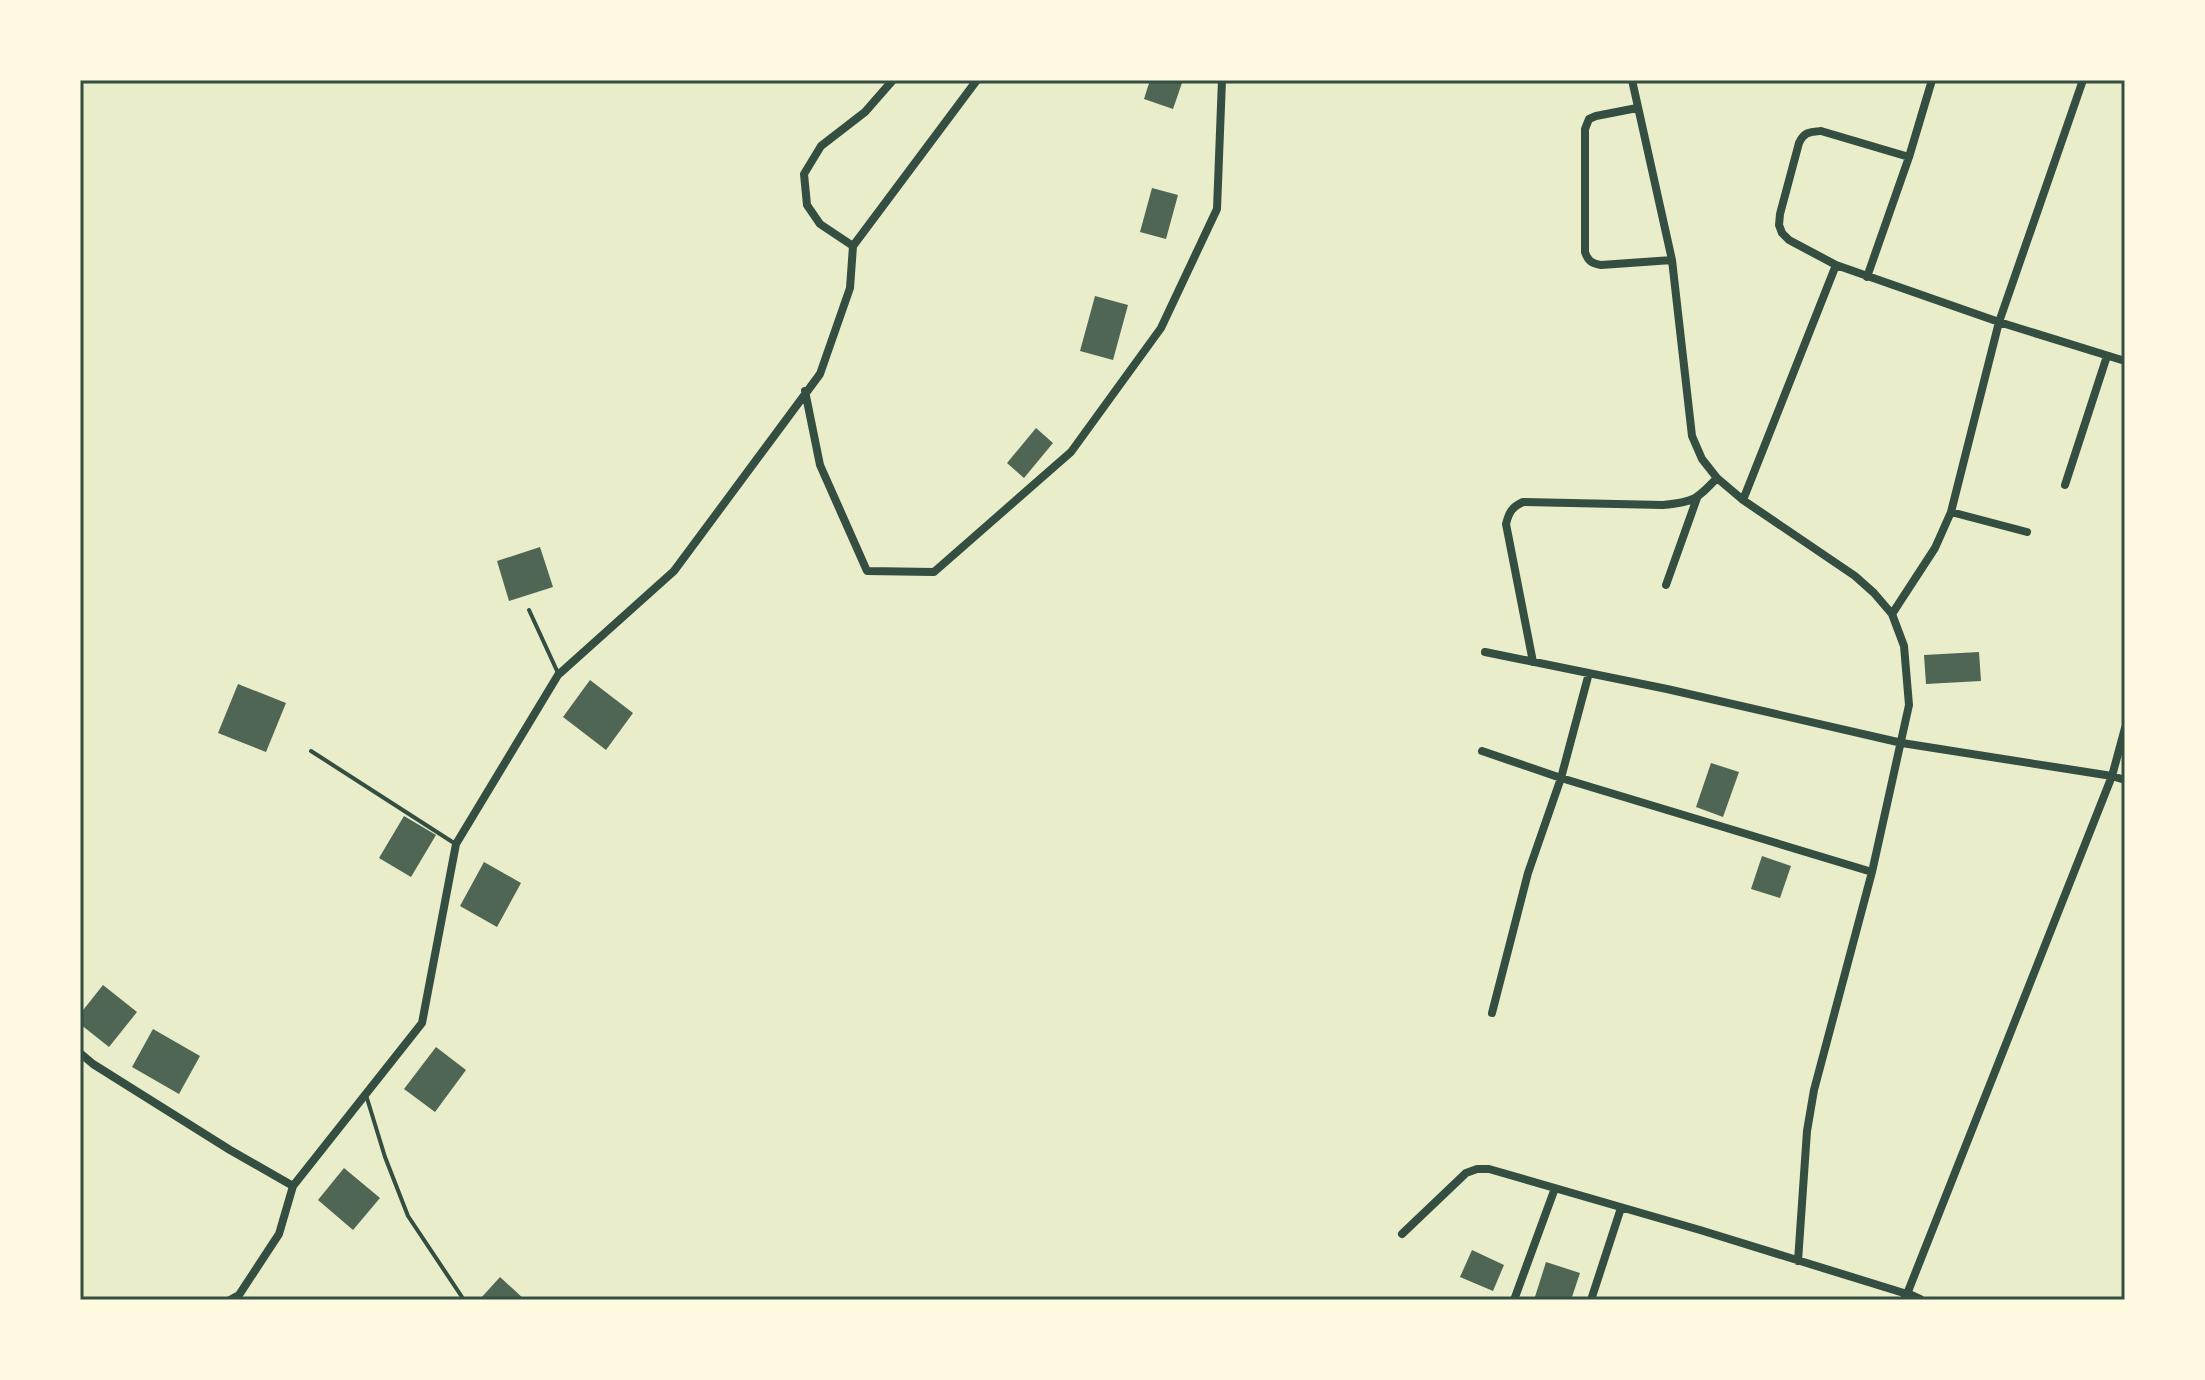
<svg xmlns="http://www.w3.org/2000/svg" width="2205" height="1380" font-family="Karla,sans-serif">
<rect width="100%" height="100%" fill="#e9edc9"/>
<!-- building -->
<path fill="#4f6655" d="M 1150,80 L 1183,80 L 1173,109 L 1144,99 Z
M 1152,188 L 1178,195 L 1166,239 L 1140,232 Z
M 1095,296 L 1128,305 L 1113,360 L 1080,351 Z
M 1036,428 L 1053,443 L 1024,478 L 1007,463 Z
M 540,547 L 553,587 L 509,601 L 497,561 Z
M 1979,652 L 1981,681 L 1926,684 L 1924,655 Z
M 590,680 L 633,713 L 606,750 L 563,717 Z
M 238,684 L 286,703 L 266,752 L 218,733 Z
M 1711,763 L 1739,772 L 1723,817 L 1696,807 Z
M 404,816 L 436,835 L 411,877 L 379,858 Z
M 1762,856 L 1791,866 L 1780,898 L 1751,889 Z
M 484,862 L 521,883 L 497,927 L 460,906 Z
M 103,985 L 137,1012 L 109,1047 L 80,1024 L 80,1014 Z
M 153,1029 L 200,1056 L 179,1094 L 132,1067 Z
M 436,1047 L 466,1070 L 435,1112 L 404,1089 Z
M 344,1168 L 380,1198 L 353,1230 L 318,1200 Z
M 1472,1250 L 1504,1265 L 1493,1291 L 1460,1277 Z
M 1546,1262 L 1580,1273 L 1571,1300 L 1534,1300 Z
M 500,1277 L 525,1300 L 482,1300 L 481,1298 Z"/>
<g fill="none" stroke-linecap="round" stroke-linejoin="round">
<!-- service -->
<path stroke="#344e41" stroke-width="4" d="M 529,610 L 558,673
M 311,751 L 454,843
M 366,1095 L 385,1157 L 408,1216 L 464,1300"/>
<!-- minor -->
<path stroke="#344e41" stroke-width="8" d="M 1632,80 L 1672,260 L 1692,436 L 1702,459 L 1717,478 L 1743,500 L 1855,576 L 1874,593 L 1892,614 L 1904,646 L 1909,705 L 1872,872 L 1814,1090 L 1807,1131 L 1798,1261
M 1637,108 L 1596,116 L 1589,119 L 1585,129 L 1585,252 C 1588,261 1591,263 1601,265 L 1672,260
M 1909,157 L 1821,131 C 1810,132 1804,132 1799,143 L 1780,214 L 1779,225 L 1782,233 L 1789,240 L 1836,265 L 1999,322 L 2125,361
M 853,246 L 977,80
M 1867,277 L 1909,157 L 1932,80
M 805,391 L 820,465 L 867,571 L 934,572 L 1071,452 L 1161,328 L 1217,209 L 1222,80
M 2065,485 L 2107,356
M 1743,500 L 1836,265
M 1951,512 L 2027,532
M 1666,585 L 1697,498
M 1892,614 L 1935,548 L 1951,512 L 1999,322 L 2083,80
M 1485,652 L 1667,689 L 1902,743 L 2112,776 L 2125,780
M 1533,662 L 1506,524 C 1509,512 1512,507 1523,502 L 1663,505 C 1694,502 1696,500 1717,478
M 1482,751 L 1561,778 L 1872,872
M 1492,1013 L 1528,873 L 1561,778 L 1589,673
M 80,1053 L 93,1064 L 230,1150 L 293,1186
M 1402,1234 L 1466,1173 L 1477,1169 L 1489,1169 L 1700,1230 L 1907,1294 L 2112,776 L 2125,728
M 230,1300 L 239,1295 L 279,1234 L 293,1186 L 422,1023 L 456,844 L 558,675 L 674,571 L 820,374 L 850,288 L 853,246 L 820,224 L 807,205 L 804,174 L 821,146 L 865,112 L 893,80
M 1514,1300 L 1555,1188
M 1591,1300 L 1621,1208"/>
<!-- tertiary -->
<path stroke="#344e41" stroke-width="10" d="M 1905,1300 L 1907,1294 L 1920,1300"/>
</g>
<!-- border -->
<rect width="2205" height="1380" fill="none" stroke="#fefae0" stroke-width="164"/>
<rect x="82" y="82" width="2041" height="1216" fill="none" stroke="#344e41" stroke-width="3"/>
</svg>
